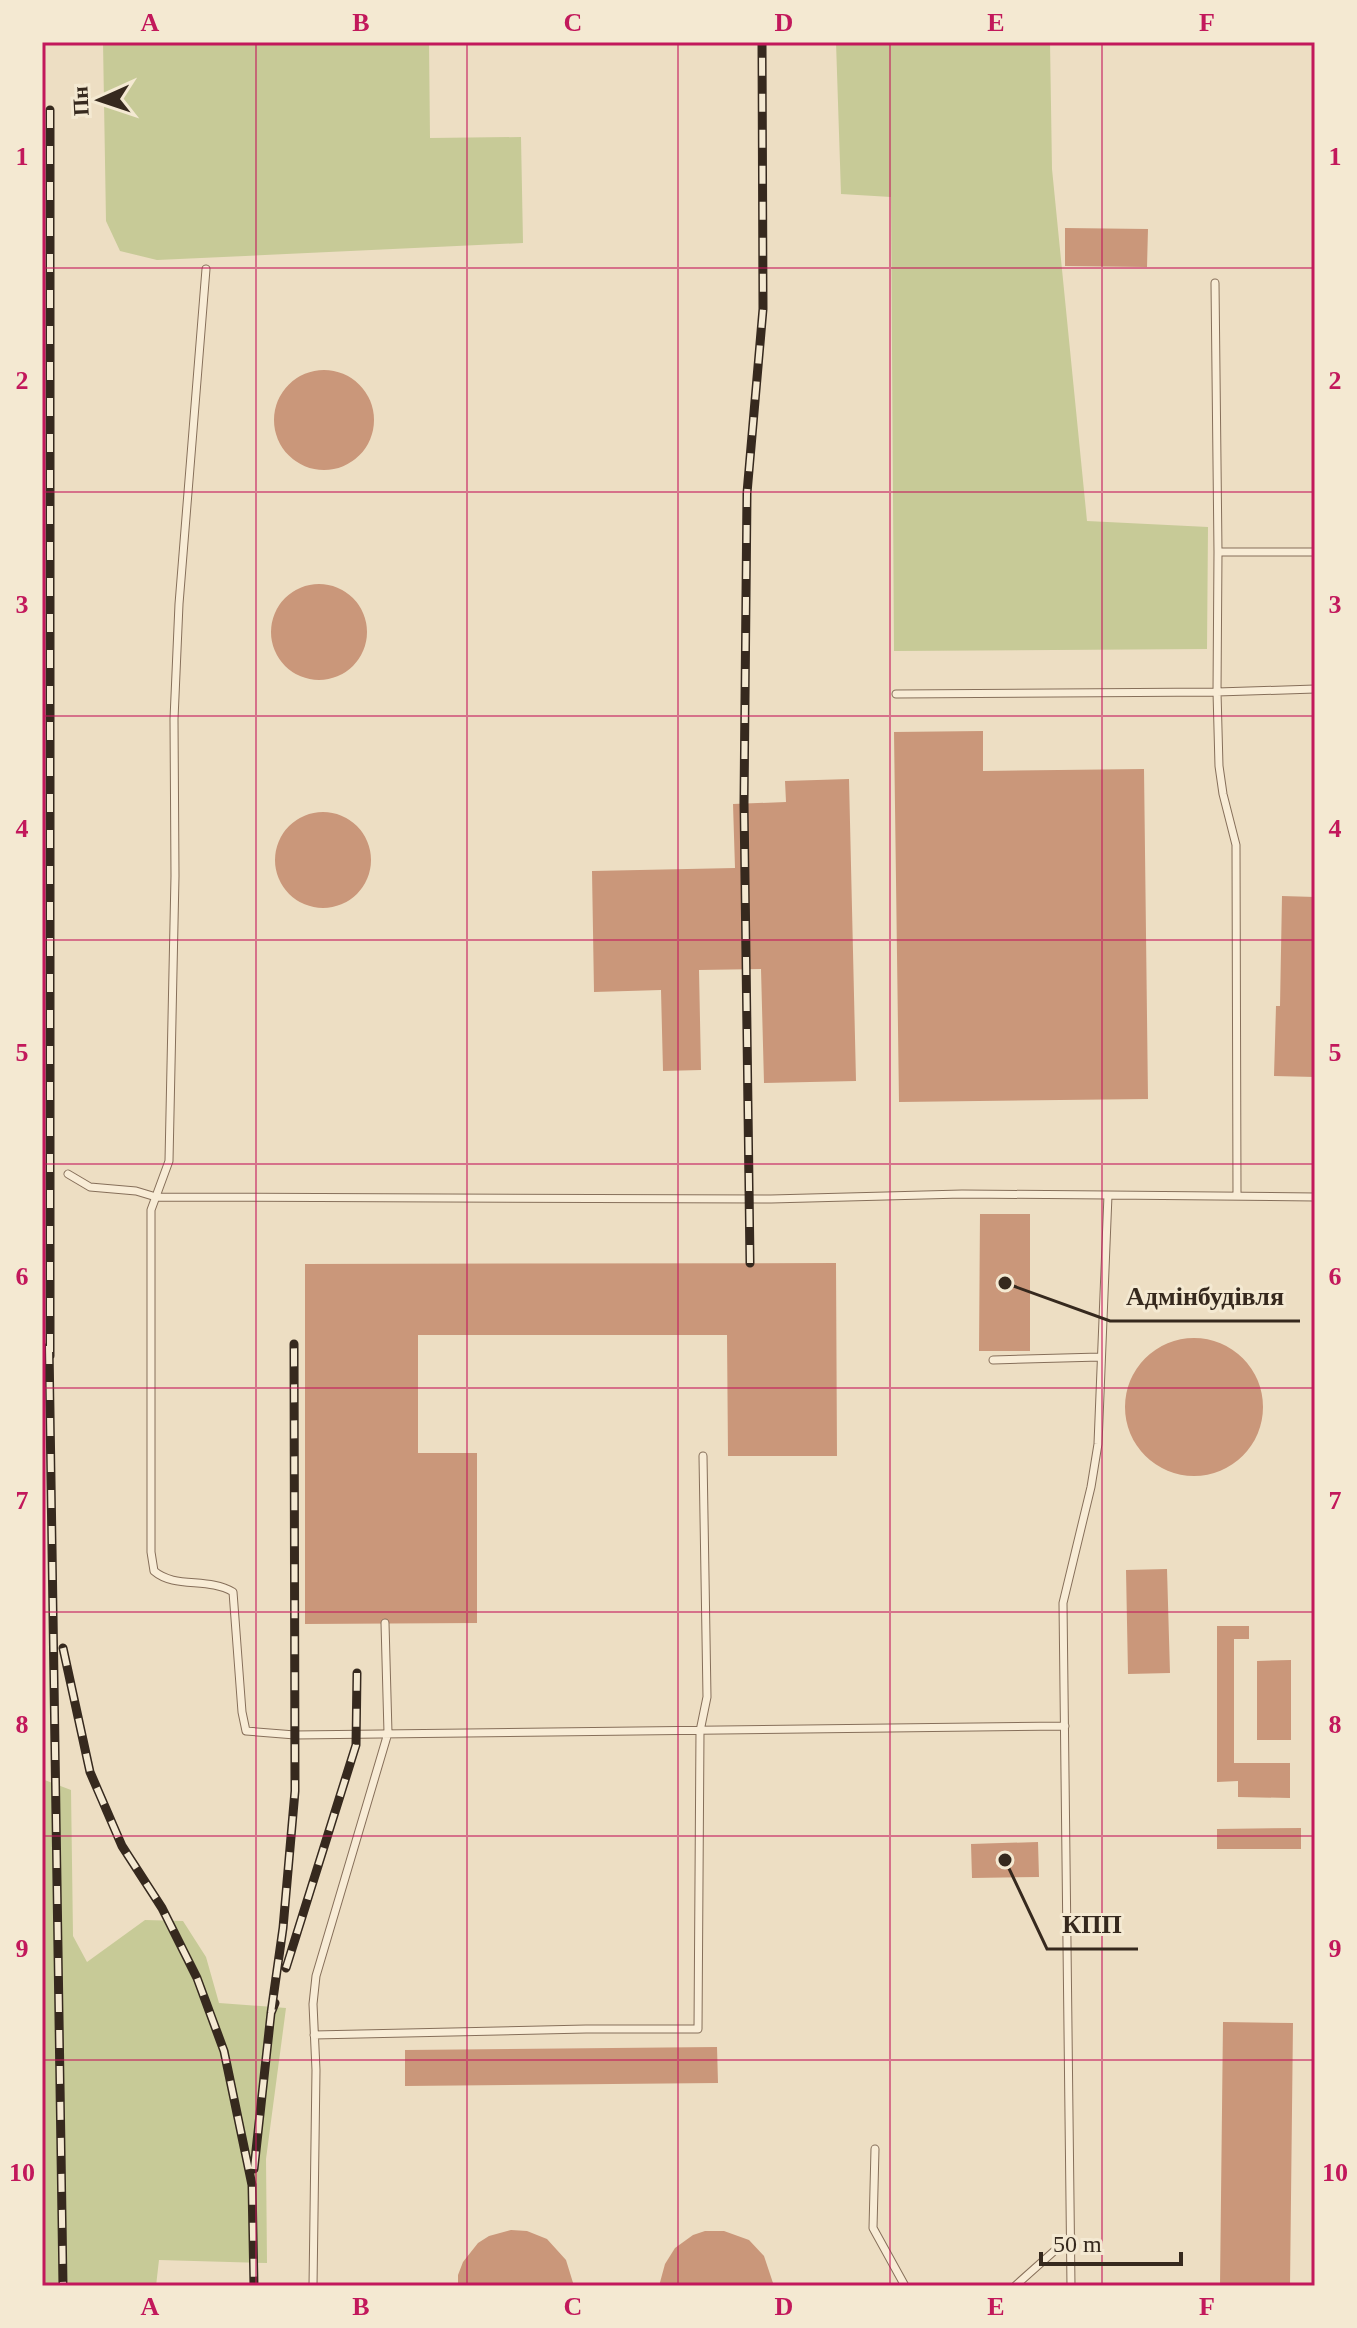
<svg xmlns="http://www.w3.org/2000/svg" width="1357" height="2328" font-family="'Times New Roman',serif">
<rect width="100%" height="100%" fill="#eddec3"/>
<!-- green -->
<path fill="#c7ca97" d="M 103,42 L 429,42 L 430,138 L 521,137 L 523,243 L 157,260 L 120,251 L 106,221 Z
M 836,42 L 1050,42 L 1052,169 L 1087,521 L 1208,527 L 1207,649 L 894,651 L 891,197 L 841,194 Z
M 42,1779 L 71,1790 L 73,1936 L 87,1962 L 145,1920 L 183,1921 L 206,1957 L 219,2003 L 286,2008 L 266,2159 L 267,2263 L 159,2260 L 156,2286 L 42,2286 Z"/>
<!-- building -->
<path fill="#ca977a" d="M 1065,228 L 1148,229 L 1147,267 L 1065,266 Z
M274 420a50 50 0 1 1 100 0a50 50 0 1 1-100 0Z
M271 632a48 48 0 1 1 96 0a48 48 0 1 1-96 0Z
M 983,731 L 983,771 L 1144,769 L 1148,1099 L 899,1102 L 894,732 Z
M 849,779 L 856,1081 L 764,1083 L 761,969 L 699,970 L 701,1070 L 663,1071 L 661,990 L 594,992 L 592,871 L 735,868 L 733,804 L 786,802 L 785,781 Z
M275 860a48 48 0 1 1 96 0a48 48 0 1 1-96 0Z
M 1282,896 L 1315,897 L 1315,1077 L 1274,1076 L 1276,1006 L 1280,1006 Z
M 980,1214 L 1030,1214 L 1030,1351 L 979,1351 Z
M 836,1263 L 837,1456 L 728,1456 L 727,1335 L 418,1335 L 418,1453 L 477,1453 L 477,1623 L 305,1624 L 305,1264 Z
M1125 1407a69 69 0 1 1 138 0a69 69 0 1 1-138 0Z
M 1167,1569 L 1170,1673 L 1128,1674 L 1126,1570 Z
M 1217,1626 L 1249,1626 L 1249,1639 L 1234,1639 L 1234,1763 L 1290,1763 L 1290,1798 L 1238,1797 L 1238,1781 L 1217,1782 Z
M 1291,1660 L 1291,1740 L 1257,1740 L 1257,1661 Z
M 1301,1828 L 1301,1849 L 1217,1849 L 1217,1829 Z
M 1038,1842 L 1039,1877 L 972,1878 L 971,1844 Z
M 1223,2022 L 1293,2023 L 1290,2286 L 1220,2286 Z
M 717,2047 L 718,2083 L 405,2086 L 405,2050 Z
M 511,2230 L 527,2231 L 547,2239 L 566,2260 L 574,2286 L 458,2286 L 458,2275 L 463,2262 L 478,2243 L 489,2236 Z
M 705,2231 L 724,2231 L 749,2240 L 764,2256 L 774,2286 L 659,2286 L 665,2264 L 675,2248 L 693,2235 Z"/>
<g fill="none" stroke-linecap="round" stroke-linejoin="round">
<!-- lane casing -->
<g stroke="#866f5a" stroke-width="9">
<path id="lane" d="M 206,269 L 179,604 L 174,719 L 175,876 L 169,1161 L 151,1210 L 151,1552 L 154,1571 C 175,1589 208,1577 233,1592 L 242,1712 L 246,1731 L 295,1735 L 1065,1726
M 1215,283 L 1218,552 L 1315,552
M 896,694 L 1217,692 L 1218,552
M 68,1174 L 90,1187 L 136,1191 L 156,1197 L 771,1199 L 962,1194 L 1108,1195
M 1237,1196 L 1236,845 L 1223,794 L 1219,766 L 1217,692 L 1315,689
M 993,1360 L 1100,1357
M 314,2035 L 586,2029 L 698,2029 L 700,1731 L 707,1697 L 703,1456
M 875,2149 L 873,2228 L 905,2286
M 313,2286 L 316,2070 L 313,2004 L 316,1976 L 388,1733 L 385,1623
M 1015,2286 L 1071,2236
M 1071,2286 L 1063,1603 L 1091,1487 L 1098,1444 L 1108,1195 L 1315,1197"/>
</g>
<!-- lane -->
<use href="#lane" stroke="#f8ecd6" stroke-width="7"/>
<!-- rail casing -->
<g stroke="#36291e" stroke-width="9">
<path id="rail" d="M 50,110 L 50,1356
M 750,1263 L 744,803 L 747,493 L 763,309 L 762,42
M 49,1346 L 63,2286
M 63,1648 L 90,1772 L 122,1846 L 162,1908 L 197,1978 L 224,2051 L 252,2185 L 254,2286
M 286,1968 L 356,1745 L 357,1673
M 271,2013 L 283,1928 L 295,1791 L 294,1344
M 254,2169 L 271,2013 L 275,2003"/>
</g>
<!-- rail -->
<use href="#rail" stroke="#f4e9d2" stroke-width="6" stroke-dasharray="18" stroke-linecap="butt"/>
</g>
<!-- grid -->
<path fill="none" stroke="#c2185b" stroke-width="2" stroke-opacity="0.55" d="M 256,42 L 256,2286M 467,42 L 467,2286M 678,42 L 678,2286M 890,42 L 890,2286M 1102,42 L 1102,2286M 42,268 L 1315,268M 42,492 L 1315,492M 42,716 L 1315,716M 42,940 L 1315,940M 42,1164 L 1315,1164M 42,1388 L 1315,1388M 42,1612 L 1315,1612M 42,1836 L 1315,1836M 42,2060 L 1315,2060"/>
<!-- callouts -->
<path fill="none" stroke="#36291e" stroke-width="3" d="M1005 1283L1110 1321H1300M1005 1860L1047 1949H1138"/>
<g fill="#36291e" stroke="#f4e9d2" stroke-width="3">
<circle cx="1005" cy="1283" r="8"/>
<circle cx="1005" cy="1860" r="8"/>
</g>
<g font-size="26" text-anchor="middle" font-weight="bold" fill="#36291e" stroke="#f4e9d2" stroke-width="6" stroke-linejoin="round" paint-order="stroke">
<text x="1205" y="1305">Адмінбудівля</text>
<text x="1092" y="1933">КПП</text>
</g>
<!-- border -->
<rect width="1357" height="2328" fill="none" stroke="#f4e9d2" stroke-width="88"/>
<!-- north arrow -->
<g transform="translate(100 100) rotate(267)" stroke="#f4e9d2" stroke-width="6" paint-order="stroke">
<path d="M0-6L14 30L0 20L-14 30Z" fill="#36291e"/>
<text y="-12" font-size="22" font-weight="bold" text-anchor="middle" fill="#36291e">Пн</text>
</g>
<!-- scale -->
<path d="M1041 2252v12h140v-12" fill="none" stroke="#36291e" stroke-width="4"/>
<text x="1053" y="2252" font-size="24" fill="#36291e" stroke="#f4e9d2" stroke-width="6" paint-order="stroke">50 m</text>
<rect x="44" y="44" width="1269" height="2240" fill="none" stroke="#c2185b" stroke-width="3"/>
<g font-size="26" text-anchor="middle" font-weight="bold" fill="#c2185b">
<text x="150" y="31">A</text>
<text x="361" y="31">B</text>
<text x="573" y="31">C</text>
<text x="784" y="31">D</text>
<text x="996" y="31">E</text>
<text x="1207" y="31">F</text>
<text x="22" y="165">1</text>
<text x="1335" y="165">1</text>
<text x="22" y="389">2</text>
<text x="1335" y="389">2</text>
<text x="22" y="613">3</text>
<text x="1335" y="613">3</text>
<text x="22" y="837">4</text>
<text x="1335" y="837">4</text>
<text x="22" y="1061">5</text>
<text x="1335" y="1061">5</text>
<text x="22" y="1285">6</text>
<text x="1335" y="1285">6</text>
<text x="22" y="1509">7</text>
<text x="1335" y="1509">7</text>
<text x="22" y="1733">8</text>
<text x="1335" y="1733">8</text>
<text x="22" y="1957">9</text>
<text x="1335" y="1957">9</text>
<text x="22" y="2181">10</text>
<text x="1335" y="2181">10</text>
<text x="150" y="2315">A</text>
<text x="361" y="2315">B</text>
<text x="573" y="2315">C</text>
<text x="784" y="2315">D</text>
<text x="996" y="2315">E</text>
<text x="1207" y="2315">F</text>
</g>
</svg>
